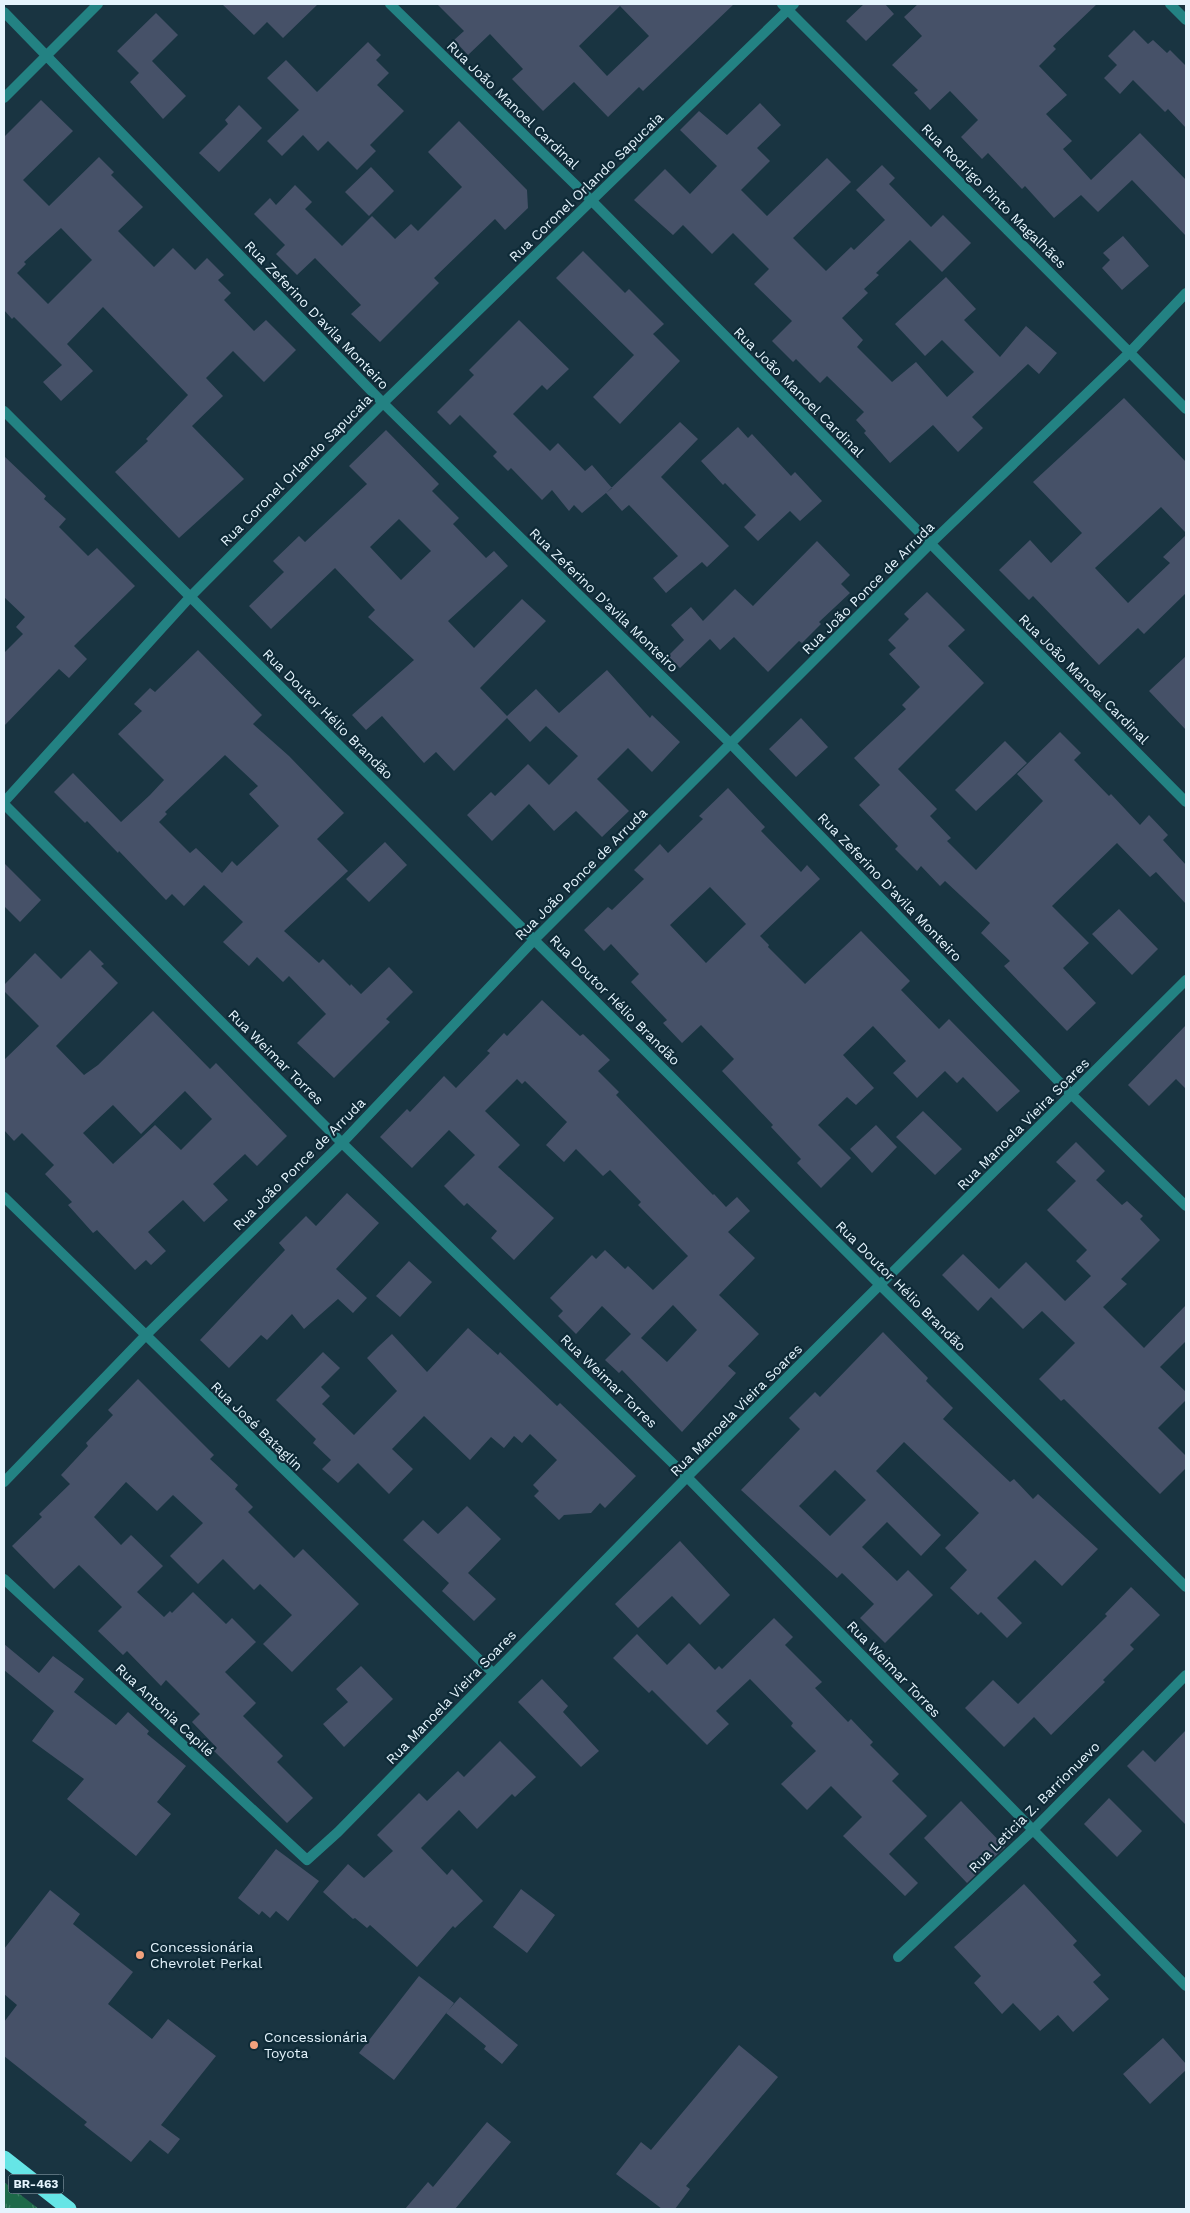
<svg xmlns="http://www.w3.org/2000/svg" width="1190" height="2213" font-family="'Work Sans',sans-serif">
<defs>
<pattern id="grass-tufts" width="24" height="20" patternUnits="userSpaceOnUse" patternTransform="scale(1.25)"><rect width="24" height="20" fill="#1d6949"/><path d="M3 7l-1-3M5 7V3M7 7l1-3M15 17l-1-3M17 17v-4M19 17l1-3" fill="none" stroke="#3e7f64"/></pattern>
</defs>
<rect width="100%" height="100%" fill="#193441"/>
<!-- grass -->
<path fill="url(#grass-tufts)" d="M 4,2182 L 39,2209 L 7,2209 L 4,2206 Z"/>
<!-- building -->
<path fill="#465168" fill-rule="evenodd" d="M 222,4 L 318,4 L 283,38 L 267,22 L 254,35 Z
M 437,4 L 734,4 L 643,91 L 639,87 L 608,117 L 574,82 L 543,111 L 512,79 L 523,69 L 490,34 L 468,55 L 454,40 L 464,31 ZM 620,6 L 649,36 L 607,76 L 579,46 Z
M 864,4 L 885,4 L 894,14 L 866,41 L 846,21 Z
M 918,4 L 1097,4 L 1053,46 L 1056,49 L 1039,66 L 1067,95 L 1046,114 L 1072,141 L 1063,149 L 1091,180 L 1140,133 L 1186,180 L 1186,236 L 1132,180 L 1098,212 L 1081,195 L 1054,218 L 1025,186 L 1022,189 L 988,153 L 982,159 L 961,137 L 978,120 L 950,91 L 930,110 L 914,93 L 918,90 L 892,65 L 922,36 L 904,17 Z
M 156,13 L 178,35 L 152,61 L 186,96 L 163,119 L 130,82 L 139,73 L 117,51 Z
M 1134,30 L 1148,44 L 1153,40 L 1167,53 L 1170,50 L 1186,66 L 1186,128 L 1168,109 L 1165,112 L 1133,80 L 1120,94 L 1104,78 L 1117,65 L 1108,56 Z
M 368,42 L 381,55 L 376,60 L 389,73 L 377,85 L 404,111 L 370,145 L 376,151 L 357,170 L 328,141 L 318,151 L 303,135 L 282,156 L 267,141 L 299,110 L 267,78 L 286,60 L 317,92 Z
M 41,100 L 73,131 L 23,180 L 49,206 L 99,157 L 114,172 L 111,175 L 143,207 L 118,231 L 154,267 L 173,248 L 195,270 L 207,258 L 224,275 L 218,280 L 231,293 L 224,300 L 254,331 L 266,320 L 296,350 L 264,382 L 233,351 L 206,378 L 223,396 L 192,426 L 244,479 L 179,538 L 115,472 L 148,441 L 146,439 L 188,395 L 103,307 L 67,344 L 93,371 L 61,401 L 43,382 L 62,365 L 14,317 L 12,319 L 4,310 L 4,137 ZM 61,228 L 92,260 L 48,304 L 17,273 L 26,264 L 24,262 Z
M 760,103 L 781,125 L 757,148 L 770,161 L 741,190 L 767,216 L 827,158 L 851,182 L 793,238 L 826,271 L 851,247 L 854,250 L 885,220 L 856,190 L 882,165 L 895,178 L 889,184 L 931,227 L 943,215 L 971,243 L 942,272 L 910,240 L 876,273 L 879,275 L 864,289 L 868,293 L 842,318 L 863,340 L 857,347 L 892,382 L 916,362 L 947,397 L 974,372 L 942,340 L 925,356 L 895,324 L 946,277 L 976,309 L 964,320 L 1000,357 L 1026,326 L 1057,353 L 1039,374 L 1028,364 L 972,417 L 983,428 L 958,452 L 933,425 L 890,463 L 864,433 L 866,431 L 856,420 L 864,412 L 827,376 L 820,383 L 796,359 L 793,362 L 772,341 L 792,321 L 754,284 L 769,269 L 733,233 L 712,254 L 683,225 L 673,235 L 634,200 L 665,169 L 690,194 L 717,166 L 680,130 L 699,111 L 727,135 Z
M 239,105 L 262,128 L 219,172 L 199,153 L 228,124 L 225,120 Z
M 459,121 L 527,190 L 528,208 L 505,230 L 495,219 L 434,278 L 439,283 L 380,342 L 351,314 L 361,305 L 315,258 L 297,275 L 276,254 L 285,245 L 254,214 L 270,198 L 276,205 L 295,185 L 312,202 L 305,209 L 342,246 L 372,216 L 395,239 L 411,224 L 418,231 L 462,187 L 428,152 Z
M 371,167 L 394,191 L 369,216 L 345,192 Z
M 1123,236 L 1149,266 L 1122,290 L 1102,268 L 1110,260 L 1103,253 Z
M 583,251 L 625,293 L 629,289 L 664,324 L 653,334 L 680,361 L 620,424 L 593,397 L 634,355 L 556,278 Z
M 519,320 L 569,369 L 547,390 L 542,385 L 513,414 L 550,451 L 558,443 L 585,471 L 592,465 L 612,488 L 582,513 L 574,505 L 569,511 L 552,490 L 542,500 L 511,468 L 508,471 L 493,456 L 497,452 L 460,415 L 450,425 L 437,412 L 474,375 L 469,370 Z
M 1124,398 L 1186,462 L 1186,533 L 1161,507 L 1095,568 L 1128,603 L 1170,563 L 1163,557 L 1186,535 L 1186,593 L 1144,634 L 1138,628 L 1099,665 L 1033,596 L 1029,600 L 999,570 L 1030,540 L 1051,563 L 1082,533 L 1033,482 Z
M 680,422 L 698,439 L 661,477 L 729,546 L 707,567 L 702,562 L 666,593 L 653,578 L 678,556 L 629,505 L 622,511 L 606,493 Z
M 738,427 L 748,438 L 752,434 L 791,476 L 795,472 L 822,501 L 800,521 L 790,511 L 758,541 L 744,527 L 756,515 L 725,483 L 723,485 L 701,461 Z
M 386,430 L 439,484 L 432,491 L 459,518 L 453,524 L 486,558 L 494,551 L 508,566 L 448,621 L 474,648 L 522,599 L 546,621 L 480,688 L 507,716 L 536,689 L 559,713 L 607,670 L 650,718 L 652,715 L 680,742 L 652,772 L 628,748 L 597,779 L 629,811 L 602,837 L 576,811 L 554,831 L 529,804 L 492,841 L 467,815 L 491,792 L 495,796 L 528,764 L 549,785 L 578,756 L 546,726 L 530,742 L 507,718 L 454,771 L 436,752 L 424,763 L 382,716 L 366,730 L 352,715 L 414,660 L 368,617 L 375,610 L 335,568 L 271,629 L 249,606 L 284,572 L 273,561 L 299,536 L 305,542 L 367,484 L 349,466 ZM 399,519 L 431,551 L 401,580 L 370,547 Z
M 4,456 L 46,496 L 44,499 L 66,519 L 59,527 L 88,556 L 97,548 L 135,586 L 74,646 L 87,659 L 69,678 L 59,669 L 4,726 L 4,653 L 23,634 L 16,627 L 25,617 L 4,597 Z
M 817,541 L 850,575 L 841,584 L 850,593 L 819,622 L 821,624 L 802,643 L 799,641 L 768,672 L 734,637 L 720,650 L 710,639 L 680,668 L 668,656 L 684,640 L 671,625 L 691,607 L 703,621 L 735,589 L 753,606 Z
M 927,592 L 965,630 L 948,646 L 984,683 L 898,769 L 937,809 L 930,816 L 951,838 L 947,841 L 976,870 L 1043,801 L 1017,774 L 1060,732 L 1081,753 L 1074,760 L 1109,796 L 1111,794 L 1140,825 L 1149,815 L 1168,835 L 1163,840 L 1186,865 L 1186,904 L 1156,872 L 1150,877 L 1117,843 L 1052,906 L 1089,943 L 1063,968 L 1096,1003 L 1067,1031 L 1004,966 L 1010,961 L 981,933 L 990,923 L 945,881 L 940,886 L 921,866 L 917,871 L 895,849 L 898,846 L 859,805 L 880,785 L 854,758 L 906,709 L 902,705 L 920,687 L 889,654 L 896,648 L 888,640 L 909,619 L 904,614 Z
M 198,650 L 262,715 L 253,724 L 289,756 L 344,813 L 317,839 L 348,871 L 284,931 L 319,963 L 323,959 L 350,986 L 351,984 L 361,994 L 389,967 L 413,992 L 386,1019 L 390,1022 L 334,1078 L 297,1043 L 326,1014 L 289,976 L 283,982 L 257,957 L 249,966 L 223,942 L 243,922 L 204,885 L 184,906 L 172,894 L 166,900 L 119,851 L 118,853 L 87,821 L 85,823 L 54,792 L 73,773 L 121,822 L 150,795 L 164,780 L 118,734 L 142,711 L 134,704 L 150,688 L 155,692 ZM 225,755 L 258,786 L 249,794 L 279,826 L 237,866 L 232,861 L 222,873 L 196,848 L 190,853 L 159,822 L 167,814 L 165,812 Z
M 1186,656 L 1186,730 L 1149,691 Z
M 801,718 L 828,747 L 796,777 L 769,749 Z
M 1005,741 L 1027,763 L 976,811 L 955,790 Z
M 728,788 L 765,827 L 761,831 L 801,872 L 807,865 L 820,879 L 760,936 L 769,945 L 768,947 L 805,984 L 861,931 L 910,981 L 901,990 L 939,1029 L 949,1019 L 1020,1091 L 997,1112 L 963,1077 L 957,1083 L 945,1071 L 917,1098 L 893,1073 L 906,1061 L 873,1026 L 843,1055 L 874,1088 L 856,1105 L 847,1097 L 818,1125 L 851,1158 L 821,1188 L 797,1163 L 801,1159 L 771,1127 L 773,1125 L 722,1071 L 734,1059 L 701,1025 L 682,1043 L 663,1023 L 667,1020 L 631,982 L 639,974 L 611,944 L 604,951 L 584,930 L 608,907 L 612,910 L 644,879 L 634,870 L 660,844 L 668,853 L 703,819 L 699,816 ZM 710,887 L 746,924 L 706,963 L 670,925 Z
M 385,842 L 407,865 L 369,902 L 346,879 Z
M 4,863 L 41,900 L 20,922 L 4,906 Z
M 1119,909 L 1158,949 L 1132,975 L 1092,934 Z
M 90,950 L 104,964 L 101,966 L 118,983 L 56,1046 L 84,1075 L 98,1065 L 153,1011 L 210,1069 L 216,1063 L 287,1136 L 257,1166 L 245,1154 L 213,1184 L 228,1200 L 204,1222 L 183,1200 L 148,1232 L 166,1251 L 151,1265 L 146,1260 L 135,1270 L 97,1230 L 93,1233 L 68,1205 L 72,1202 L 45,1174 L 54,1165 L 22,1133 L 14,1141 L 4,1130 L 4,1060 L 39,1026 L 4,991 L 4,985 L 35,953 L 61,979 ZM 185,1091 L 212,1119 L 181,1150 L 155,1125 L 113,1164 L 83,1133 L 113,1105 L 141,1134 Z
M 542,1000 L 580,1036 L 583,1034 L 610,1060 L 598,1071 L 619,1092 L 616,1095 L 713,1195 L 714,1194 L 726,1207 L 737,1197 L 750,1211 L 728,1232 L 755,1258 L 719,1295 L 759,1334 L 728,1366 L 736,1373 L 682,1432 L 622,1370 L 619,1373 L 605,1360 L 631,1334 L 602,1306 L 576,1334 L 558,1316 L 563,1311 L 550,1298 L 592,1255 L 596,1259 L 605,1250 L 625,1269 L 628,1266 L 653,1290 L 688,1256 L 638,1205 L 641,1202 L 610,1170 L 603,1176 L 576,1149 L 564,1162 L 546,1145 L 567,1122 L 525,1081 L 522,1084 L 517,1079 L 485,1111 L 520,1145 L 498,1167 L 554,1218 L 514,1260 L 491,1238 L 497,1231 L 467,1203 L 464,1206 L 444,1186 L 475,1155 L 449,1130 L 412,1168 L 380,1137 L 407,1109 L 410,1112 L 444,1076 L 456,1088 L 490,1053 L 487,1051 L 504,1033 L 507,1036 ZM 673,1305 L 697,1330 L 667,1362 L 641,1338 Z
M 1186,1025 L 1186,1089 L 1176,1079 L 1149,1106 L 1128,1085 Z
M 923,1111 L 962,1149 L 935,1175 L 896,1137 Z
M 876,1125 L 897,1147 L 872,1173 L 850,1149 Z
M 1076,1142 L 1105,1171 L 1096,1180 L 1122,1205 L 1127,1201 L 1143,1216 L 1140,1219 L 1160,1240 L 1121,1279 L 1127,1284 L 1103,1307 L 1144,1348 L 1186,1305 L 1186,1341 L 1160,1367 L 1186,1392 L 1186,1400 L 1158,1428 L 1186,1456 L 1186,1468 L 1160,1494 L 1064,1399 L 1061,1401 L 1039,1379 L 1075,1343 L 1042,1311 L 1023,1329 L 991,1297 L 978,1311 L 942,1275 L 963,1254 L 999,1289 L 1026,1262 L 1065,1301 L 1091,1276 L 1076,1261 L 1087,1250 L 1047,1210 L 1076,1181 L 1056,1162 Z
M 347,1193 L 379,1223 L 336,1269 L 367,1298 L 353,1313 L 338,1299 L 304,1329 L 292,1314 L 267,1340 L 261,1335 L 229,1368 L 200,1340 L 285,1250 L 279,1243 L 306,1216 L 316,1226 Z
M 409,1261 L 432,1282 L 400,1317 L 376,1296 Z
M 468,1328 L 498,1355 L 500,1352 L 557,1406 L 560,1403 L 636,1476 L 605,1508 L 600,1503 L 591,1513 L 564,1515 L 559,1520 L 534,1496 L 539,1491 L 533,1485 L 557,1460 L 530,1434 L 522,1443 L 514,1436 L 504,1448 L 491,1437 L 470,1460 L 424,1416 L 392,1449 L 413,1469 L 389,1494 L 358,1463 L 338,1483 L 322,1469 L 331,1460 L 313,1443 L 316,1439 L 276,1400 L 323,1352 L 340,1368 L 321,1387 L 330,1396 L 322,1404 L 354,1435 L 397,1391 L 367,1358 L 378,1347 L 392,1334 L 427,1372 Z
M 883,1332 L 928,1378 L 926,1381 L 953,1408 L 943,1419 L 1010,1482 L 1014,1479 L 1033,1499 L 1038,1494 L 1098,1549 L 1062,1586 L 1035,1560 L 997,1598 L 1022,1623 L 1007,1638 L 981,1612 L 978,1615 L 950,1588 L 967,1570 L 945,1548 L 979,1513 L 904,1442 L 876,1471 L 941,1535 L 921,1556 L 887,1522 L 862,1547 L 897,1581 L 908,1570 L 933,1595 L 885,1643 L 860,1618 L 874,1604 L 842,1573 L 837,1578 L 741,1490 L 800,1429 L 789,1418 L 815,1392 L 820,1397 ZM 835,1470 L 866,1500 L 830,1536 L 799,1506 Z
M 138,1379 L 214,1455 L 210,1459 L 238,1485 L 235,1489 L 253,1507 L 248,1512 L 294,1558 L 303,1549 L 359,1604 L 292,1672 L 263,1644 L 292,1615 L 260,1584 L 254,1590 L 223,1559 L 198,1584 L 170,1556 L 203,1523 L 173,1495 L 157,1511 L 126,1482 L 94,1517 L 121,1545 L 131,1535 L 163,1566 L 137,1592 L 164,1617 L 170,1611 L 172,1613 L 193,1592 L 226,1624 L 232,1618 L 256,1642 L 225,1672 L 256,1703 L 243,1716 L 283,1756 L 277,1762 L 313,1798 L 287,1823 L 214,1751 L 217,1748 L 192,1722 L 200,1714 L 166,1680 L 161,1686 L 127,1651 L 123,1655 L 98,1631 L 122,1607 L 79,1565 L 54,1589 L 12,1546 L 42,1517 L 39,1514 L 70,1484 L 61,1475 L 88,1446 L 86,1443 L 113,1415 L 108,1410 Z
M 467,1506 L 501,1539 L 468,1573 L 496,1599 L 474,1621 L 442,1591 L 449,1583 L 403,1540 L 423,1520 L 438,1534 Z
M 680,1541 L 730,1595 L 700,1625 L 672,1596 L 638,1628 L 615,1604 Z
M 1131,1587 L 1160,1615 L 1130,1645 L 1134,1649 L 1103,1680 L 1105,1682 L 1051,1735 L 1034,1717 L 1004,1747 L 965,1708 L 993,1680 L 1018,1704 L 1107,1616 L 1105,1614 Z
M 774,1618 L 793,1637 L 785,1645 L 822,1682 L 815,1688 L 848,1722 L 851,1719 L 873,1742 L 870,1745 L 899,1774 L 892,1781 L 927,1816 L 889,1854 L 918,1883 L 905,1896 L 843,1836 L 862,1817 L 831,1786 L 807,1810 L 781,1784 L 816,1751 L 791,1726 L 793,1723 L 750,1679 L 716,1711 L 729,1724 L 707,1745 L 652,1690 L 649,1693 L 613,1658 L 637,1634 L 667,1665 L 689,1643 L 715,1670 L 719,1666 L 722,1669 Z
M 4,1644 L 39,1673 L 53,1656 L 84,1679 L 74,1692 L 116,1725 L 128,1712 L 149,1731 L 147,1734 L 186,1766 L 157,1802 L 171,1814 L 136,1856 L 67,1799 L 84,1779 L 32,1741 L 54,1711 L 4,1670 Z
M 361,1666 L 393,1699 L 344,1747 L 323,1724 L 348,1702 L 336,1689 Z
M 542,1679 L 568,1706 L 563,1712 L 599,1751 L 581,1767 L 518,1702 Z
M 1186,1730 L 1186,1825 L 1127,1766 L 1143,1750 L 1155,1762 Z
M 500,1741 L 536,1777 L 515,1797 L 512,1794 L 477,1829 L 459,1810 L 421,1848 L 447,1875 L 452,1869 L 483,1901 L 455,1928 L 453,1926 L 417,1967 L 370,1925 L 367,1928 L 355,1918 L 353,1919 L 323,1892 L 348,1864 L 364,1878 L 393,1851 L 377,1835 L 419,1793 L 427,1801 L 458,1771 L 464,1777 Z
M 1109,1798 L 1142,1831 L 1117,1857 L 1084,1824 Z
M 961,1801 L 1005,1847 L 967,1883 L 924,1838 Z
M 276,1849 L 319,1881 L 288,1921 L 276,1911 L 270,1918 L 262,1911 L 259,1915 L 238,1898 Z
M 1024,1884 L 1077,1941 L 1073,1945 L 1101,1975 L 1093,1982 L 1109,1999 L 1073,2032 L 1058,2015 L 1040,2031 L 1013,2003 L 1002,2014 L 974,1983 L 981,1976 L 954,1947 Z
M 521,1889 L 555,1915 L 527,1953 L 493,1927 Z
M 50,1890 L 80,1914 L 73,1924 L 133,1972 L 108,2004 L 152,2039 L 168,2019 L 216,2056 L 161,2125 L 180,2139 L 168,2154 L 150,2140 L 131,2162 L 84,2125 L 87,2122 L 4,2056 L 4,2022 L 17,2005 L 4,1994 L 4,1949 Z
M 419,1976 L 454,2003 L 394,2080 L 359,2053 Z
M 460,1997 L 518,2045 L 502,2064 L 484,2049 L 486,2046 L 446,2013 Z
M 1163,2038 L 1186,2064 L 1186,2070 L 1150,2104 L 1123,2074 Z
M 739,2045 L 778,2077 L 686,2186 L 690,2189 L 675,2209 L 662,2209 L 616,2174 L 641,2142 L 651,2150 Z
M 487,2122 L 511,2142 L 455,2209 L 405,2209 L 428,2182 L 433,2187 Z"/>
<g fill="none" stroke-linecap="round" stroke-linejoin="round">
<!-- street -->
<path stroke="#238283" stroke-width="10" d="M 390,4 L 591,200 L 1186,802
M 782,4 L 1186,409
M 1170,4 L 1186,20
M 4,12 L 383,403 L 731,744 L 1071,1094 L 1186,1206
M 4,98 L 98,4
M 4,411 L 881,1286 L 1186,1587
M 4,802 L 191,596 L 383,403 L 794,4
M 4,804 L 342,1143 L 687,1477 L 1186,1986
M 4,1197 L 493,1673
M 4,1482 L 145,1336 L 342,1143 L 535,939 L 930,544 L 1130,352 L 1186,293
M 4,1579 L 307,1860 L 338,1832 L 687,1477 L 1186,980
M 898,1957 L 1033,1830 L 1186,1675"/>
<!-- highway -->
<path stroke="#66e5e6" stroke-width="15" d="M 4,2158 L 69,2209"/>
</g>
<!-- markers -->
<g fill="#f1a17d" stroke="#0e2a37" stroke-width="2">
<circle cx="140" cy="1955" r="5"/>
<circle cx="254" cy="2045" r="5"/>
</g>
<g text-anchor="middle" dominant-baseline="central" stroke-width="4.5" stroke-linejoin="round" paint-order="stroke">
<!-- shield labels -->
<rect fill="#0e2a37" stroke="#a4b7c2" stroke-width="1" x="8.5" y="2174.5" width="55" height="19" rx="4"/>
<g font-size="12" font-weight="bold" fill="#e5f4fd">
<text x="36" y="2184">BR-463</text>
</g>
<!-- street labels -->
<g font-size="14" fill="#e5f4fd" stroke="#0e2a37">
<text transform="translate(513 105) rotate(44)">Rua João Manoel Cardinal</text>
<text transform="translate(586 187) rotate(-44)">Rua Coronel Orlando Sapucaia</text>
<text transform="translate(994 196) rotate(45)">Rua Rodrigo Pinto Magalhães</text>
<text transform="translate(317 315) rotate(46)">Rua Zeferino D'avila Monteiro</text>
<text transform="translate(799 392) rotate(45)">Rua João Manoel Cardinal</text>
<text transform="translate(296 470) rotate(-45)">Rua Coronel Orlando Sapucaia</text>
<text transform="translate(868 588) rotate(-45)">Rua João Ponce de Arruda</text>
<text transform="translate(604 600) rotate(44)">Rua Zeferino D'avila Monteiro</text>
<text transform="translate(1084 679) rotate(45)">Rua João Manoel Cardinal</text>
<text transform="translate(328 714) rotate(45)">Rua Doutor Hélio Brandão</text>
<text transform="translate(581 874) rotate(-45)">Rua João Ponce de Arruda</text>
<text transform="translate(890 887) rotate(46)">Rua Zeferino D'avila Monteiro</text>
<text transform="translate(615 1000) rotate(45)">Rua Doutor Hélio Brandão</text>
<text transform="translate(276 1057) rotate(45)">Rua Weimar Torres</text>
<text transform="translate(1023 1124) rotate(-45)">Rua Manoela Vieira Soares</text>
<text transform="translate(299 1164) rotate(-45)">Rua João Ponce de Arruda</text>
<text transform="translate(901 1286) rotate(45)">Rua Doutor Hélio Brandão</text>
<text transform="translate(609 1381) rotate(44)">Rua Weimar Torres</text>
<text transform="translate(736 1410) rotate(-45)">Rua Manoela Vieira Soares</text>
<text transform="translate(257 1426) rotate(44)">Rua José Bataglin</text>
<text transform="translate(894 1669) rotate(46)">Rua Weimar Torres</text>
<text transform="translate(451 1697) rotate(-46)">Rua Manoela Vieira Soares</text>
<text transform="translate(165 1710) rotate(43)">Rua Antonia Capilé</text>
<text transform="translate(1034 1807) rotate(-45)">Rua Leticia Z. Barrionuevo</text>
</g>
<!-- poi labels -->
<g font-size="14" fill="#e5f4fd" stroke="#0e2a37" text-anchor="start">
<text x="150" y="1947">Concessionária<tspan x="150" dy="16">Chevrolet Perkal</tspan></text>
<text x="264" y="2037">Concessionária<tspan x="264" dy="16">Toyota</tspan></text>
</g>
</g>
<!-- border -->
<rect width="1190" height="2213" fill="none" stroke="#e5f4fd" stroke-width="10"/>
</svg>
